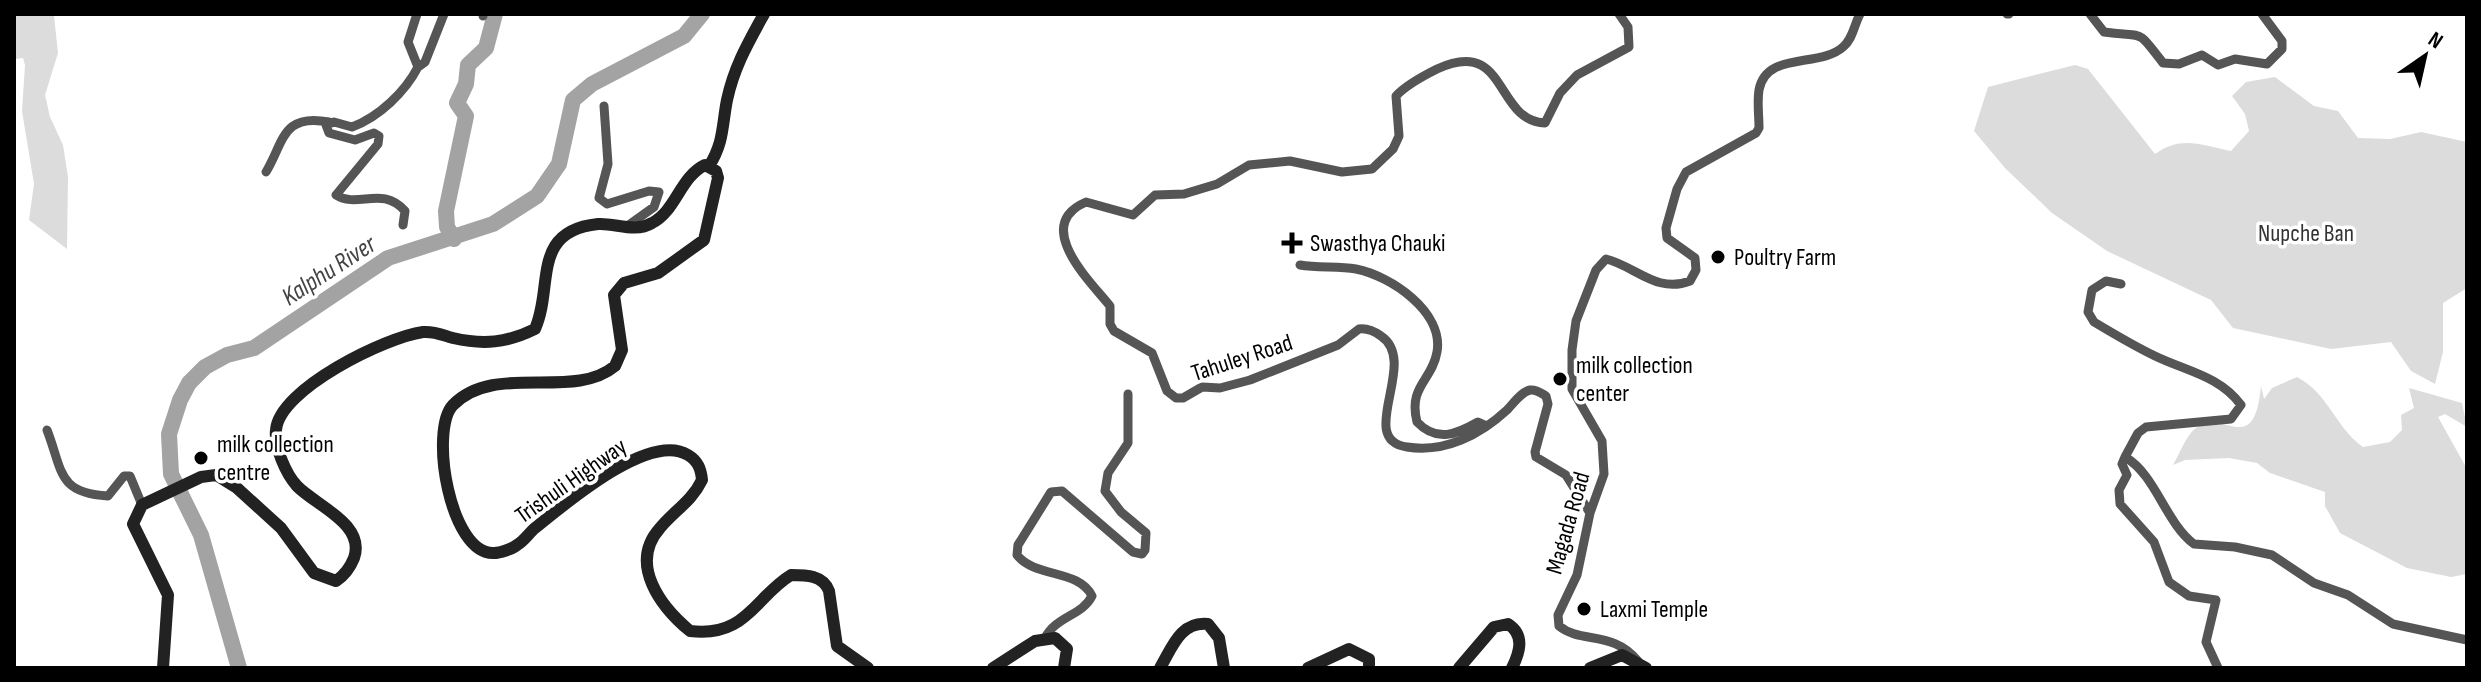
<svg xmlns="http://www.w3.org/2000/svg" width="2481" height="682" font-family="'Sofia Sans Condensed',sans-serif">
<rect width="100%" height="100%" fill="#fff"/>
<!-- green -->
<path fill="#dcdcdc" d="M 14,14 L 54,16 L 58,53 L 45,95 L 50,117 L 63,145 L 68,177 L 67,249 L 29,220 L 34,184 L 22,111 L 25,65 L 23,58 L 14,59 Z
M 2075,65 L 2088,69 L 2155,154 C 2181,135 2201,145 2231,151 L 2249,131 L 2245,114 L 2232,96 L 2246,82 L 2275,77 L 2314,106 L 2338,111 L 2358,138 L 2390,139 L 2421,132 L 2467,142 L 2467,288 L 2443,303 L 2443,352 L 2435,384 L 2411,371 L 2391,342 L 2331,349 L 2233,328 L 2211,300 L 2107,251 L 2052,213 L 2005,168 L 1974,131 L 1988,87 Z
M 2297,377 C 2330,395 2334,426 2363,447 L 2390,442 L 2402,430 L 2401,415 L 2414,408 L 2409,388 L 2462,403 L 2467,427 L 2445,414 L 2438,417 L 2467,469 L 2467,574 L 2451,577 L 2407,568 L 2340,533 L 2325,506 L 2325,492 L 2270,473 L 2257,463 L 2229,458 L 2185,460 L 2173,465 C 2179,455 2187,434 2196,428 C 2225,408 2254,459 2261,386 L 2264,399 L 2272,388 Z"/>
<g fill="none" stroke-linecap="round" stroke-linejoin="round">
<!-- river -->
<path stroke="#a3a3a3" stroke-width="16" d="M 454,239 L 447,227 L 446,211 L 466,116 L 457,103 L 466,84 L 468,65 L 486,48 L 495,14
M 239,668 L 201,535 L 171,474 L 169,434 L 180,400 L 189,383 L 205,367 L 227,355 L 254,348 L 388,258 L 493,224 L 537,196 L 559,164 L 573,100 L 592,84 L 684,36 L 702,14"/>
<!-- street -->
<path stroke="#555" stroke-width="9" d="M 417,14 L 408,42 L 418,67 L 425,62 L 444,14
M 483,14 L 483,16
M 2007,14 L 2009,14
M 2090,14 L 2104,32 C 2145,38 2135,26 2163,63 L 2179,64 L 2202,55 L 2218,65 L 2235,59 L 2267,64 L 2282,49 L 2282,41 L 2262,14
M 604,106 L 608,164 L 599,198 L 607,204 L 649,191 L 659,192 L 654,207 L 626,227
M 266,172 C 284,142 282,113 329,122
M 403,225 L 405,211 C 382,185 358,209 336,195 L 378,144 L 379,136 L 374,133 L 355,140 L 329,133 L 326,125 L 334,122 L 352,127 C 379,117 405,92 418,67
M 1300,265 C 1318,268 1338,266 1356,269 C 1391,276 1444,312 1437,352 C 1432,381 1408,386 1417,422 C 1437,443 1457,434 1478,422 L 1487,426
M 2121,284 L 2106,281 L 2092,290 L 2088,312 L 2094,322 C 2114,334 2134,346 2155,356 C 2186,371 2220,376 2241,405 L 2231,419 L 2146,427 L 2138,433 L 2125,457
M 47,430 C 63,471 57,493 108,496 L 124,476 L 130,476 L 142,505
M 1590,513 L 1566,475 L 1536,457 L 1535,452 L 1548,404 L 1546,396 C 1541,393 1536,389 1530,390 C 1521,392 1513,404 1507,410 C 1480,435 1445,453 1407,447 C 1355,440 1420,362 1381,336 C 1374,331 1367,328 1359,329 L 1338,345 L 1250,380 L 1220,388 L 1202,387 L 1183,398 L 1176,398 L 1167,391 L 1152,353 L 1114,331 L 1110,324 L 1110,306 C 1092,283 1031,226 1086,202 L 1133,215 L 1155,195 L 1184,194 L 1217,184 L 1249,165 L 1290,161 L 1342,172 L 1372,169 L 1393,149 L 1399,136 L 1396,96 C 1406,85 1423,76 1437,69 C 1508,36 1494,121 1545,123 L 1560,93 L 1577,75 L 1629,47 L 1628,27 L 1619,14
M 1045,638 C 1056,616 1082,616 1092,596 C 1079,569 1035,578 1017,555 L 1018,545 L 1051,492 L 1062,491 L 1133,552 L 1142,554 L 1145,550 L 1146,533 L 1121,512 L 1105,491 L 1108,473 L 1128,443 L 1128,394
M 1638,661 C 1613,630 1581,644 1559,626 L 1558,615 L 1577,575 L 1590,513 L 1604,474 L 1602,441 L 1572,389 L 1572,350 L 1576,321 L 1596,270 L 1606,259 C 1635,266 1657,294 1690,281 L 1696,270 L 1695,258 L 1667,238 L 1666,228 L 1677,189 L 1686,172 L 1756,133 L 1759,128 C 1759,115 1757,102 1759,90 C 1766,51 1820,68 1843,47 C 1853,39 1854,25 1860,14
M 2218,668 L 2206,642 L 2216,600 L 2189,596 L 2169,582 L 2154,542 L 2120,504 L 2119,490 L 2127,475 L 2122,464 L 2125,457 C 2156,475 2165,522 2194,544 L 2235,547 L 2272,555 L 2314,583 L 2348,595 L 2393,624 L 2467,640"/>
<!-- secondary -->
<path stroke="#222" stroke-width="12" d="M 709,166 C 724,143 722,125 727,100 C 734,67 748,43 764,14
M 163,668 L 168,595 L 133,524 L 142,505 L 201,477 L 216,475 L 237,488 L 281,528 L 314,573 L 336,581 C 345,575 350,568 354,558 C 366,524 315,505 297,486 C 286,474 274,447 276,430 C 279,389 386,337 423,332 C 435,331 442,335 453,338 C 483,345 507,343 535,329 C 554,287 530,231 598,224 C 616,223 635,233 652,223 C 676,211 680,177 705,165 L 716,171 L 718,178 L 704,240 L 658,273 L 624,283 L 614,295 L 622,350 L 615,366 C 573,401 495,362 453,405 C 429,430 450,555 494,553 C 500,553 512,549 517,545 C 524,541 529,533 535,528 C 564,505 649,431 688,455 C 698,461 701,469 702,480 C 692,501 674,511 660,528 C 628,564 661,607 690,631 C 746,638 755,597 791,575 C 806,575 823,575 829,591 L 837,646 L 868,668
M 993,668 L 1035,641 L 1055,638 L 1067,649 L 1064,668
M 1160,668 C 1172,648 1180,621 1208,624 L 1219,638 L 1224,668
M 1308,668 L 1349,649 L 1369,659 L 1369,668
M 1459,668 L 1494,627 L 1508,624 C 1525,635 1520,652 1512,668
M 1590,668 L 1622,655 L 1646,668"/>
</g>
<!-- markers -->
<g fill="#000" stroke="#fff" stroke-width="3">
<path d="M1288 231h8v8h8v8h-8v8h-8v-8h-8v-8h8z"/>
<circle cx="1718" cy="257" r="8"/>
<circle cx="1560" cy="379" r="8"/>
<circle cx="201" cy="458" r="8"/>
<circle cx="1584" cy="609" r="8"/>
</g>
<g text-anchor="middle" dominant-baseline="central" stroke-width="7" stroke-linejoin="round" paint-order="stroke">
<!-- park labels -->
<g font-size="24" fill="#333" stroke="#fff">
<text x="2306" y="233">Nupche Ban</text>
</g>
<!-- poi labels -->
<g font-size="24" fill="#000" stroke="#fff" text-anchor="start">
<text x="1310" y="243">Swasthya Chauki</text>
<text x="1734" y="257">Poultry Farm</text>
<text x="1576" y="365">milk collection<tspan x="1576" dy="28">center</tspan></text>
<text x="217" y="444">milk collection<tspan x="217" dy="28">centre</tspan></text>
<text x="1600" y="609">Laxmi Temple</text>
</g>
<!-- street labels -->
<g font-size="24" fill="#000" stroke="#fff">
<text transform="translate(1242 358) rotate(-18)">Tahuley Road</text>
<text transform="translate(571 481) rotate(-35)">Trishuli Highway</text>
<text transform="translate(1568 523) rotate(-74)">Magada Road</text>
</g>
<!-- water labels -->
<g font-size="26" font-style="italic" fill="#444" stroke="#fff">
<text transform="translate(329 271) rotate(-33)">Kalphu River</text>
</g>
</g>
<!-- border -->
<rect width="2481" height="682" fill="none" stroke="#000000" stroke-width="32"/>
<!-- north arrow -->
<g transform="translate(2425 56) rotate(34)" stroke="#ffffff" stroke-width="6" paint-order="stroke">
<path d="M0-6L14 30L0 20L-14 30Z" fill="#000000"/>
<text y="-12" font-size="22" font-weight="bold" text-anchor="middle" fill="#000000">N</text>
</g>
</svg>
